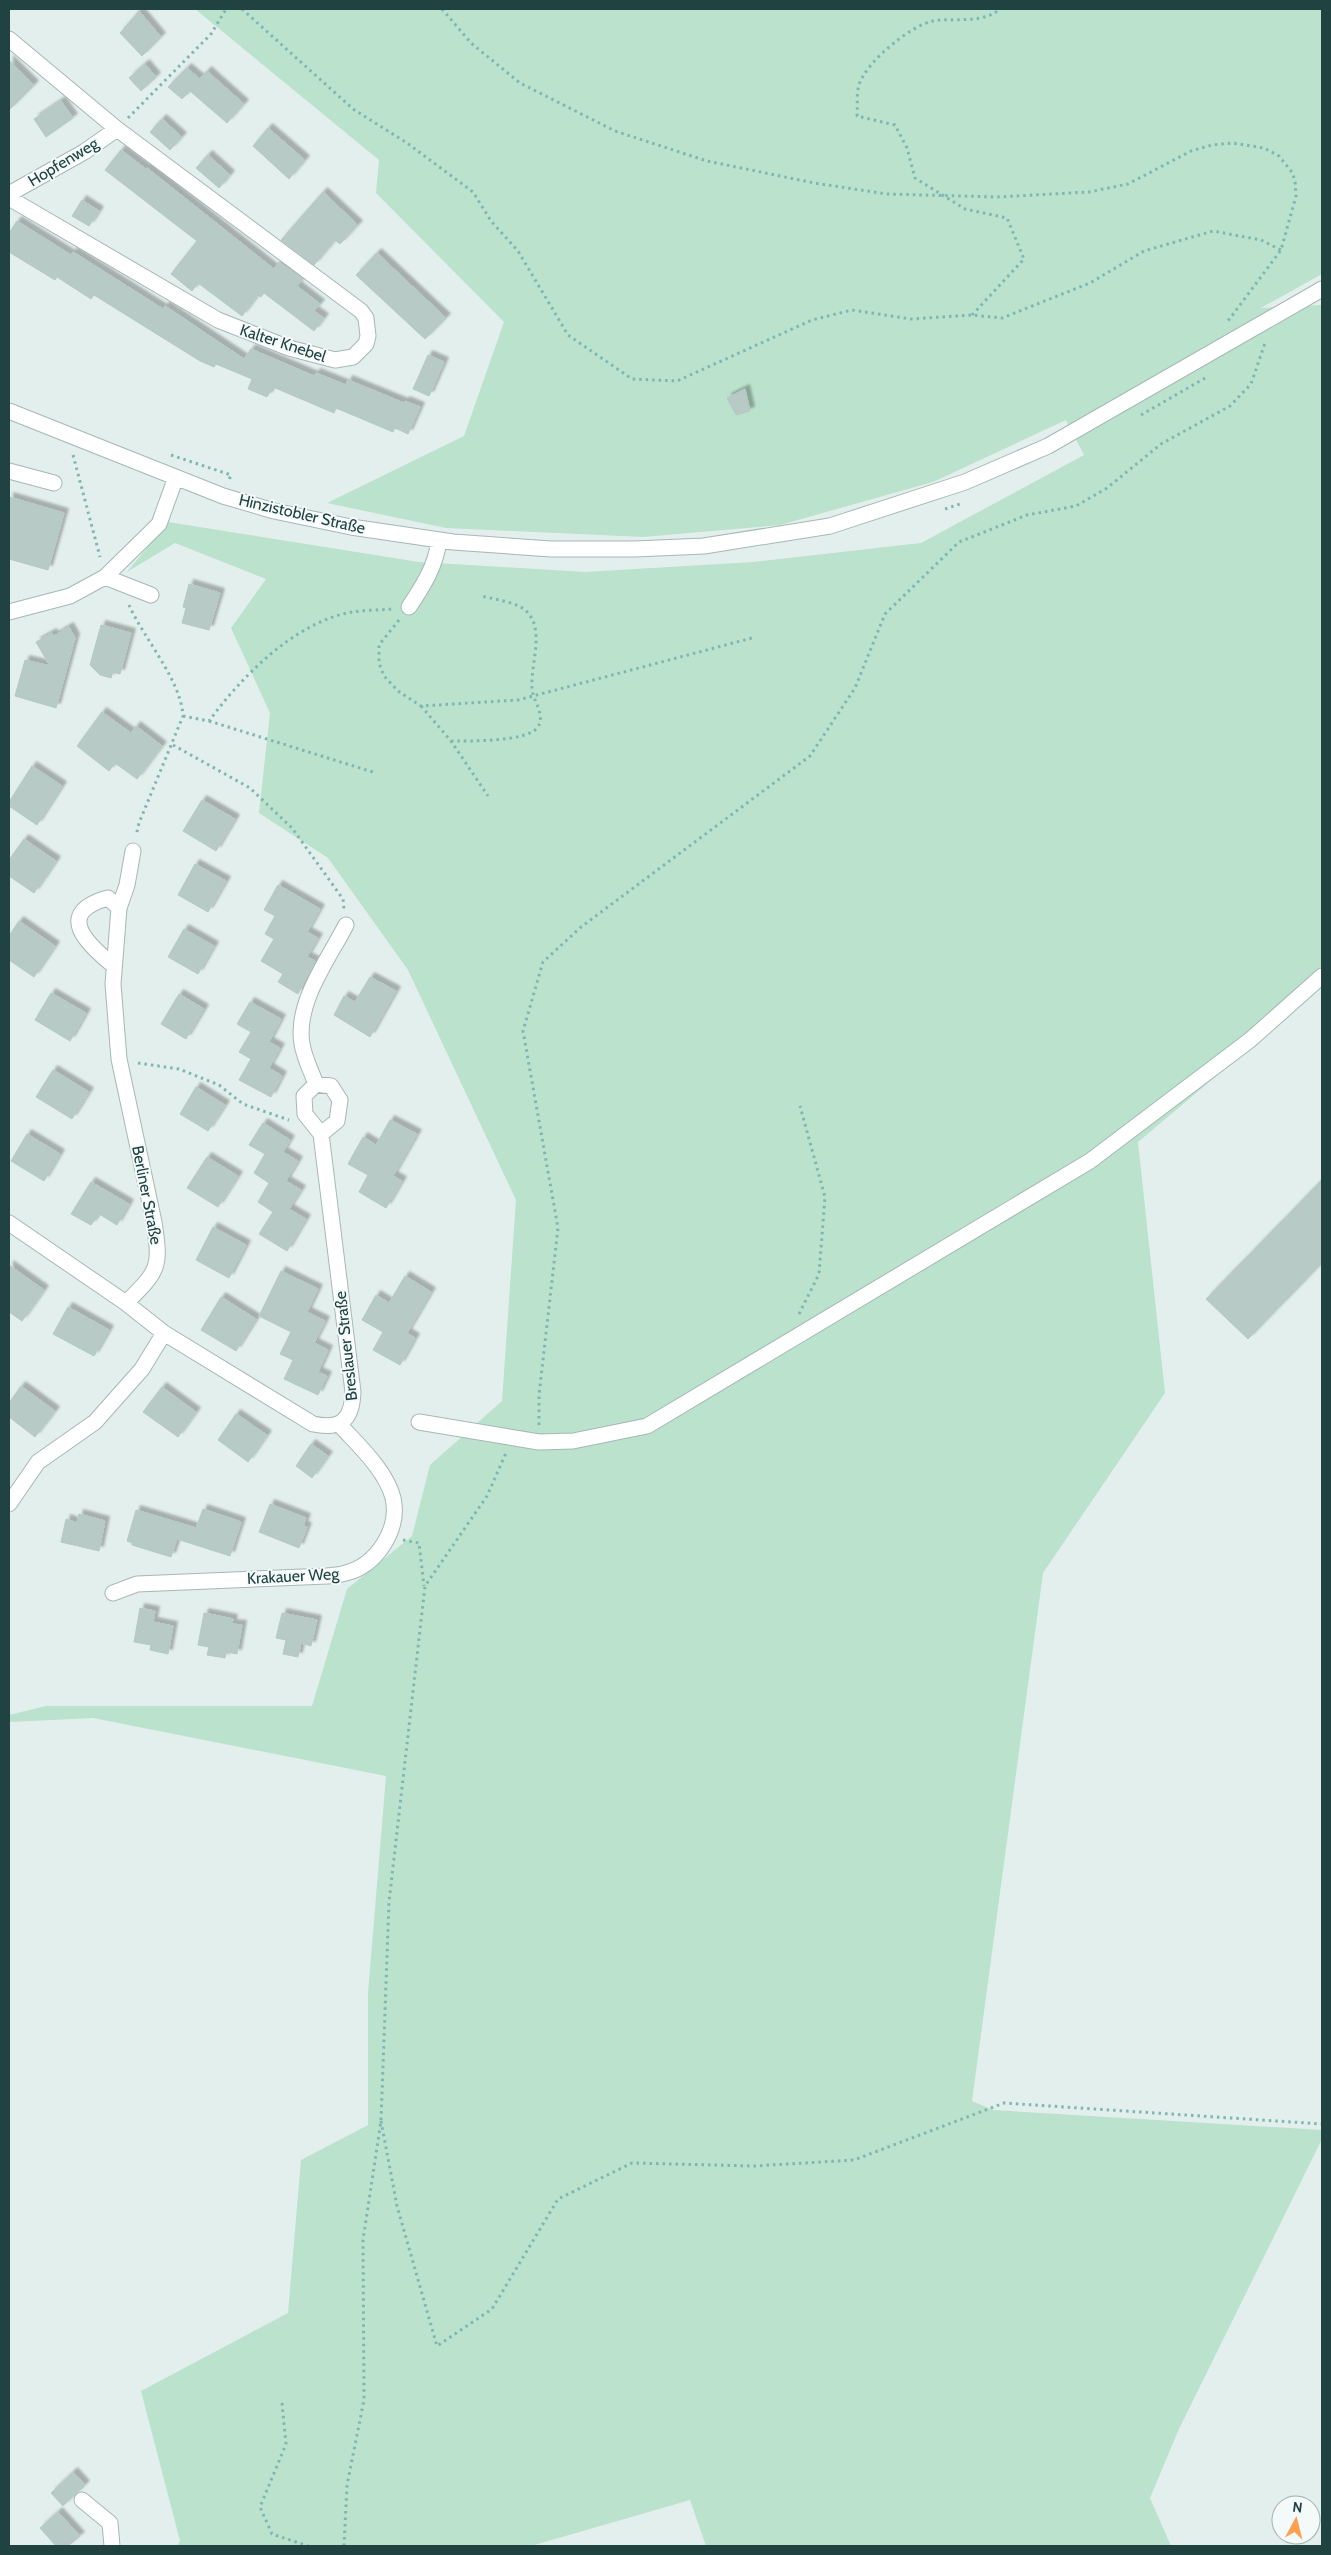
<svg xmlns="http://www.w3.org/2000/svg" width="1331" height="2555" font-family="Cabin,sans-serif">
<defs>
<filter id="shadow"><feDropShadow dx="4.5" dy="-4.5" stdDeviation="1" flood-color="#0004"/></filter>
</defs>
<rect width="100%" height="100%" fill="#e3efec"/>
<!-- green -->
<path fill="#bae2cd" d="M 195,9 L 1322,9 L 1322,274 L 1261,308 L 1322,305 L 1322,987 L 1138,1142 L 1165,1393 L 1043,1573 L 972,2101 L 993,2110 L 1322,2130 L 1322,2139 L 1178,2431 L 1150,2498 L 1171,2546 L 706,2546 L 690,2500 L 531,2546 L 177,2546 L 180,2541 L 141,2391 L 288,2313 L 301,2160 L 368,2125 L 368,1993 L 386,1776 L 93,1718 L 9,1722 L 9,1715 L 46,1706 L 312,1706 L 347,1589 L 412,1536 L 430,1465 L 502,1401 L 516,1200 L 408,970 L 328,858 L 259,813 L 270,713 L 231,628 L 266,579 L 175,543 L 127,572 L 168,522 L 419,562 L 585,572 L 753,562 L 921,543 L 1084,455 L 1066,420 L 933,482 L 780,525 L 643,537 L 446,528 L 327,503 L 464,436 L 504,322 L 376,193 L 379,160 Z"/>
<!-- building -->
<path fill="#b8cac6" stroke="#b5c9c5" filter="url(#shadow)" d="M 139,11 L 161,37 L 142,56 L 120,33 Z
M 9,60 L 34,85 L 9,110 Z
M 145,64 L 156,77 L 141,91 L 129,78 Z
M 187,68 L 200,79 L 207,71 L 244,104 L 227,123 L 190,91 L 182,99 L 168,87 Z
M 61,101 L 73,118 L 46,137 L 34,119 Z
M 162,119 L 182,137 L 170,150 L 150,132 Z
M 268,128 L 305,160 L 289,179 L 253,146 Z
M 121,150 L 146,169 L 147,168 L 274,269 L 279,262 L 303,279 L 297,286 L 320,304 L 314,311 L 324,318 L 314,331 L 264,293 L 261,297 L 258,295 L 242,316 L 198,283 L 192,291 L 171,274 L 197,241 L 105,170 Z
M 208,155 L 230,175 L 219,188 L 196,168 Z
M 323,192 L 358,225 L 340,244 L 335,240 L 314,265 L 281,240 Z
M 82,200 L 99,211 L 89,226 L 72,216 Z
M 17,221 L 71,255 L 73,252 L 163,309 L 165,306 L 244,359 L 251,349 L 314,376 L 316,373 L 346,385 L 348,380 L 404,403 L 405,401 L 420,407 L 408,434 L 395,428 L 393,432 L 336,408 L 334,413 L 273,387 L 267,397 L 248,389 L 252,379 L 216,364 L 214,367 L 200,361 L 94,295 L 91,299 L 57,277 L 55,280 L 9,252 L 9,233 Z
M 377,253 L 446,318 L 425,339 L 356,275 Z
M 428,355 L 444,362 L 429,396 L 413,389 Z
M 745,389 L 750,411 L 736,415 L 727,398 Z
M 9,497 L 64,513 L 48,570 L 9,559 Z
M 189,584 L 220,593 L 209,630 L 182,623 L 186,608 L 183,607 Z
M 101,625 L 131,633 L 120,674 L 113,672 L 111,678 L 100,675 L 90,665 Z
M 69,627 L 75,638 L 56,708 L 15,696 L 25,660 L 50,666 L 36,642 L 52,633 L 54,636 Z
M 102,712 L 131,733 L 136,726 L 162,746 L 137,779 L 115,763 L 109,771 L 77,746 Z
M 32,766 L 62,786 L 37,825 L 9,806 L 9,802 Z
M 202,800 L 235,819 L 216,851 L 183,831 Z
M 24,839 L 56,861 L 34,893 L 9,876 L 9,860 Z
M 195,864 L 226,881 L 208,912 L 178,895 Z
M 278,885 L 320,909 L 307,932 L 318,938 L 307,957 L 315,961 L 298,994 L 278,982 L 283,974 L 261,961 L 274,939 L 265,934 L 275,916 L 264,910 Z
M 19,921 L 55,946 L 34,977 L 9,960 L 9,936 Z
M 184,929 L 214,946 L 198,974 L 168,957 Z
M 370,977 L 396,991 L 370,1037 L 334,1015 L 344,996 L 355,1002 Z
M 51,993 L 86,1013 L 70,1041 L 35,1020 Z
M 179,994 L 204,1009 L 186,1039 L 161,1024 Z
M 250,1002 L 281,1019 L 269,1042 L 280,1048 L 269,1068 L 282,1076 L 271,1097 L 239,1080 L 251,1059 L 239,1052 L 251,1032 L 237,1024 Z
M 53,1070 L 89,1092 L 72,1119 L 36,1097 Z
M 196,1087 L 225,1105 L 208,1131 L 180,1114 Z
M 390,1120 L 417,1134 L 393,1176 L 402,1181 L 386,1208 L 359,1192 L 368,1175 L 348,1164 L 363,1137 L 376,1145 Z
M 263,1123 L 290,1140 L 283,1152 L 298,1161 L 286,1181 L 301,1190 L 289,1209 L 306,1219 L 287,1251 L 259,1234 L 273,1212 L 258,1202 L 269,1183 L 254,1173 L 265,1154 L 249,1145 Z
M 27,1134 L 60,1154 L 44,1181 L 11,1161 Z
M 207,1157 L 238,1176 L 218,1207 L 187,1188 Z
M 1322,1180 L 1322,1263 L 1248,1339 L 1206,1299 Z
M 91,1182 L 129,1204 L 117,1225 L 99,1214 L 91,1225 L 71,1214 Z
M 213,1227 L 246,1245 L 229,1278 L 196,1260 Z
M 9,1265 L 44,1290 L 22,1321 L 9,1312 Z
M 281,1271 L 318,1289 L 307,1312 L 325,1321 L 314,1343 L 328,1350 L 318,1372 L 327,1376 L 318,1395 L 284,1379 L 293,1360 L 280,1354 L 291,1332 L 259,1316 Z
M 405,1276 L 431,1292 L 407,1333 L 415,1338 L 400,1365 L 373,1350 L 383,1332 L 362,1320 L 376,1295 L 389,1303 Z
M 221,1297 L 256,1319 L 236,1351 L 201,1330 Z
M 68,1307 L 109,1330 L 94,1356 L 53,1334 Z
M 21,1386 L 55,1411 L 35,1437 L 9,1417 L 9,1403 Z
M 162,1387 L 196,1412 L 178,1437 L 143,1412 Z
M 236,1414 L 267,1435 L 248,1462 L 218,1440 Z
M 311,1444 L 328,1456 L 312,1478 L 296,1466 Z
M 270,1504 L 306,1518 L 303,1526 L 307,1527 L 299,1548 L 259,1532 Z
M 203,1509 L 241,1522 L 230,1556 L 177,1539 L 171,1557 L 132,1545 L 132,1543 L 127,1541 L 136,1510 L 196,1528 Z
M 79,1514 L 105,1521 L 99,1551 L 61,1542 L 66,1519 L 77,1523 Z
M 140,1608 L 155,1611 L 153,1622 L 173,1626 L 168,1654 L 150,1650 L 151,1645 L 134,1642 Z
M 204,1613 L 233,1619 L 232,1624 L 242,1625 L 237,1654 L 226,1652 L 225,1658 L 207,1655 L 209,1647 L 198,1645 Z
M 282,1613 L 317,1620 L 311,1646 L 301,1643 L 298,1657 L 283,1654 L 286,1640 L 276,1638 Z
M 73,2472 L 85,2485 L 63,2506 L 51,2493 Z
M 58,2512 L 80,2536 L 68,2546 L 56,2546 L 40,2528 Z"/>
<g fill="none" stroke-linecap="round" stroke-linejoin="round">
<!-- minor casing -->
<g stroke="#a5b8b5" stroke-width="17">
<path id="minor" d="M 9,39 L 117,129 L 361,311 L 366,318 L 368,336 L 366,344 L 353,357 L 335,360 L 289,348 L 218,320 L 9,198
M 9,194 L 84,152 L 117,129
M 9,411 L 223,496 L 274,511 L 351,527 L 453,542 L 551,549 L 635,549 L 704,546 L 830,526 L 965,482 L 1048,446 L 1322,289
M 9,471 L 54,483
M 105,577 L 151,595
M 409,607 C 423,586 436,566 439,540
M 9,612 L 70,596 L 105,577 L 159,524 L 176,477
M 119,908 L 127,885 L 133,851
M 316,1084 L 304,1096 L 305,1114 L 321,1134
M 9,1223 L 126,1303 C 159,1270 161,1268 154,1222 L 119,1059 L 113,984 L 119,908 L 108,898 C 53,913 88,945 114,966
M 126,1303 L 164,1333 L 313,1424 C 341,1430 352,1420 353,1392 L 321,1134 L 337,1121 L 340,1100 L 331,1086 L 316,1084 C 311,1071 304,1057 302,1044 C 295,1003 328,960 346,925
M 419,1422 L 539,1442 L 573,1441 L 647,1426 L 1090,1161 L 1250,1040 L 1322,976
M 9,1504 L 38,1462 L 95,1422 L 142,1369 L 164,1333
M 113,1593 L 137,1584 L 327,1576 C 333,1575 340,1575 346,1573 C 377,1565 400,1529 393,1498 C 386,1470 357,1444 339,1424
M 82,2500 L 110,2523 L 112,2546"/>
</g>
<!-- path -->
<path stroke="#80b6b0" stroke-width="3" stroke-dasharray="2.5 4" stroke-linecap="butt" d="M 242,9 L 353,109 L 407,143 L 473,192 L 491,221 L 518,251 L 568,335 L 632,379 L 677,381 L 812,320 L 852,310 L 911,319 L 972,315 L 1002,318 L 1090,283 L 1144,251 L 1213,231 L 1261,240 L 1281,250
M 442,9 L 471,43 L 520,83 L 615,131 L 707,161 L 814,183 L 887,194 L 997,197 L 1089,192 L 1128,184 L 1191,151 L 1212,145 L 1232,143 L 1264,148 L 1279,156 L 1291,171 L 1295,180 L 1296,196 L 1281,250 L 1228,321
M 128,118 L 211,34 L 226,9
M 972,315 L 1024,259 L 1007,218 L 965,209 L 915,178 L 907,148 L 895,125 L 857,116 C 858,106 856,94 859,85 C 865,63 911,25 933,21 C 956,17 980,25 1000,9
M 1141,415 L 1207,377
M 73,455 L 100,557
M 171,455 L 231,475 L 229,480
M 945,509 L 960,504
M 129,605 C 144,639 181,680 183,716 L 139,823 L 136,836
M 399,620 L 379,645 L 379,663 L 384,676 L 398,691 L 421,706 L 518,700 L 752,638
M 421,706 L 451,741 L 488,796
M 183,716 L 209,721 C 242,676 295,622 352,612 C 365,610 380,610 394,609
M 209,721 L 376,773
M 451,741 C 468,741 526,742 537,728 C 547,716 532,700 532,688 C 530,662 549,622 519,606 C 508,601 493,599 482,596
M 173,745 L 250,788 L 292,828 L 343,899 L 344,910
M 138,1063 L 179,1069 L 219,1085 L 243,1104 L 289,1120
M 799,1314 L 819,1274 L 825,1197 L 800,1106
M 539,1425 L 539,1395 L 558,1228 L 523,1031 L 543,962 L 581,927 L 810,756 L 855,688 L 885,614 L 959,542 L 1027,515 L 1076,506 L 1107,488 L 1161,444 L 1230,406 L 1251,384 L 1265,343
M 403,1540 L 419,1543 L 424,1586
M 381,2121 L 397,2206 L 437,2346 L 492,2309 L 558,2199 L 632,2163 L 754,2166 L 854,2160 L 1004,2103 L 1322,2124
M 282,2403 L 286,2444 L 260,2507 L 272,2534 L 308,2546
M 344,2546 L 347,2485 L 364,2400 L 363,2240 L 381,2121 L 389,1902 L 425,1586 L 487,1496 L 506,1453"/>
<!-- minor -->
<use href="#minor" stroke="#fff" stroke-width="15"/>
</g>
<g text-anchor="middle" dominant-baseline="central" stroke-width="4" stroke-linejoin="round" paint-order="stroke">
<!-- street labels -->
<g font-size="16" fill="#204341" stroke="#f4faf9">
<text transform="translate(63 162) rotate(-31)">Hopfenweg</text>
<text transform="translate(283 343) rotate(18)">Kalter Knebel</text>
<text transform="translate(302 514) rotate(13)">Hinzistobler Straße</text>
<text transform="translate(147 1195) rotate(79)">Berliner Straße</text>
<text transform="translate(346 1346) rotate(-96)">Breslauer Straße</text>
<text transform="translate(293 1576) rotate(-3)">Krakauer Weg</text>
</g>
</g>
<!-- border -->
<rect width="1331" height="2555" fill="none" stroke="#204341" stroke-width="20"/>
<!-- north arrow -->
<g transform="translate(1296 2520) rotate(7)"><circle r="24" fill="#f4faf9" stroke="#9fb1af"/>
<path d="M0-4L9 19L0 12L-9 19Z" fill="#ffa051"/>
<text y="-8" font-size="14" font-weight="bold" text-anchor="middle" fill="#204341">N</text>
</g>
</svg>
